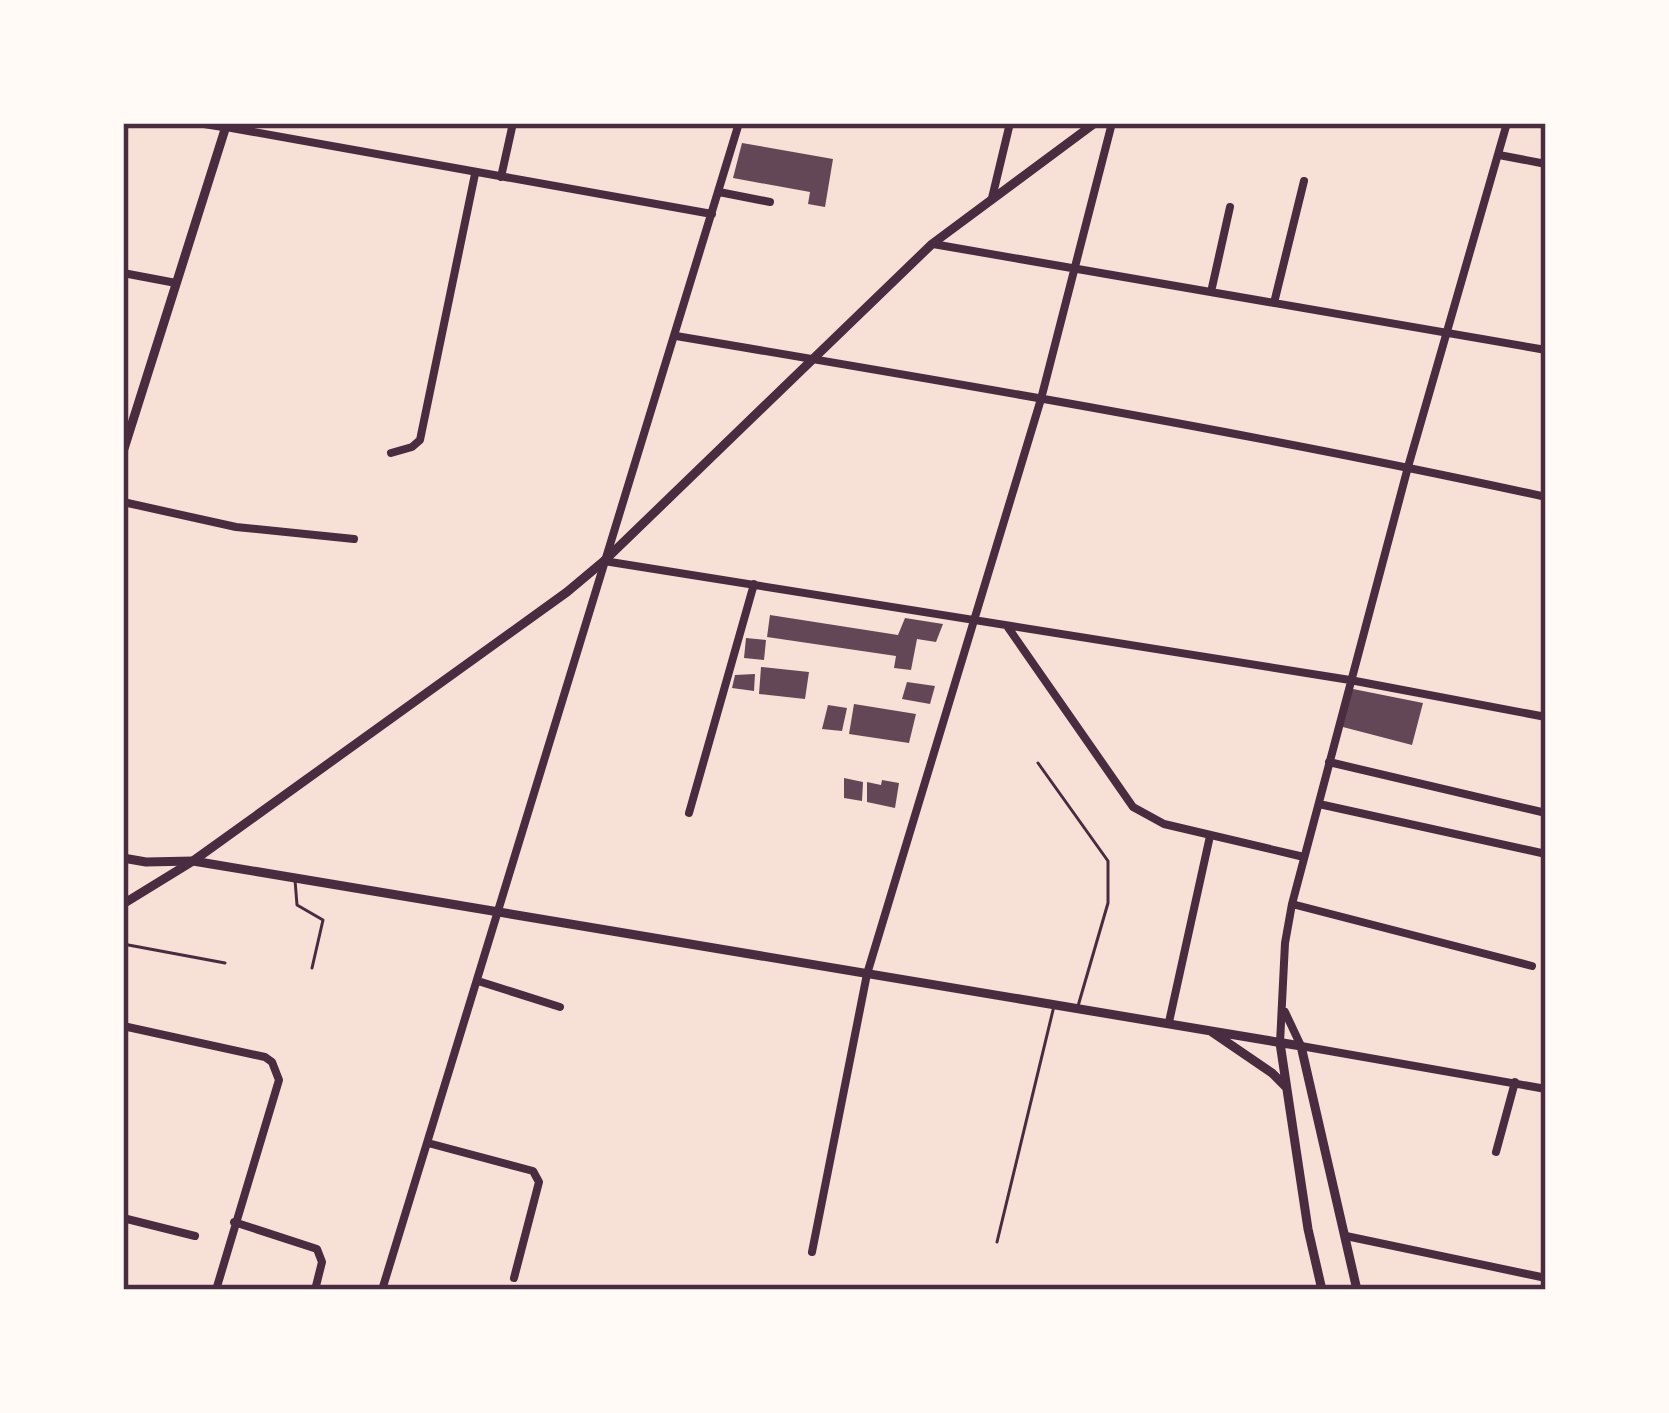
<svg xmlns="http://www.w3.org/2000/svg" width="1669" height="1413" font-family="Arial,sans-serif">
<rect width="100%" height="100%" fill="#f7e1d7"/>
<!-- building -->
<path fill="#644757" d="M 742,143 L 833,159 L 825,207 L 808,204 L 810,192 L 733,178 Z
M 770,615 L 898,635 L 905,618 L 943,624 L 936,642 L 917,639 L 911,670 L 894,668 L 896,656 L 767,637 Z
M 746,638 L 766,640 L 764,660 L 744,658 Z
M 761,667 L 809,672 L 805,699 L 759,694 Z
M 755,674 L 754,691 L 732,688 L 735,675 Z
M 907,682 L 935,686 L 930,704 L 902,699 Z
M 1348,688 L 1423,703 L 1412,745 L 1339,726 Z
M 854,704 L 916,714 L 909,743 L 849,734 Z
M 828,705 L 847,708 L 842,731 L 822,729 Z
M 844,778 L 863,782 L 862,801 L 844,798 Z
M 882,780 L 899,783 L 895,808 L 867,802 L 867,782 L 881,785 Z"/>
<g fill="none" stroke-linecap="round" stroke-linejoin="round">
<!-- service -->
<path stroke="#4a2c40" stroke-width="3" d="M 1038,763 L 1108,861 L 1108,903 L 1078,1006
M 295,880 L 297,905 L 323,920 L 312,968
M 123,944 L 225,963
M 997,1242 L 1054,1006"/>
<!-- minor -->
<path stroke="#4a2c40" stroke-width="8" d="M 226,127 L 712,214
M 1499,155 L 1546,164
M 501,177 L 513,123
M 719,192 L 770,202
M 992,198 L 1010,123
M 933,244 L 1546,350
M 123,273 L 176,283
M 1211,292 L 1230,207
M 1274,303 L 1304,181
M 676,336 C 967,385 1258,434 1546,497
M 391,453 L 412,447 L 420,440 L 475,174
M 123,502 L 236,527 L 354,539
M 604,561 L 1350,680 L 1546,717
M 1007,626 L 1133,807 L 1164,824 L 1304,857
M 1329,762 L 1546,813
M 1319,804 L 1546,854
M 689,813 L 754,584
M 1292,904 L 1532,966
M 478,981 L 560,1007
M 1285,1012 L 1301,1046 L 1546,1089
M 1169,1022 L 1210,836
M 123,1026 L 265,1057 L 272,1062 L 279,1080 L 216,1290
M 1280,1043 L 1285,943 L 1292,904 L 1408,467 L 1507,123
M 428,1143 L 533,1171 L 539,1182 L 514,1278
M 1496,1152 L 1515,1082
M 123,1218 L 195,1236
M 234,1222 L 317,1249 L 322,1262 L 315,1290
M 1346,1236 L 1546,1278
M 812,1252 L 867,974 L 1041,399 L 1112,123
M 382,1290 L 739,123"/>
<!-- tertiary -->
<path stroke="#4a2c40" stroke-width="9" d="M 201,123 L 226,127
M 123,904 L 193,861 L 567,592 L 604,561 L 932,244 L 1095,123"/>
<!-- secondary -->
<path stroke="#4a2c40" stroke-width="9" d="M 123,452 L 227,123
M 123,858 L 146,862 L 193,861 L 1301,1046 L 1357,1290
M 1212,1032 L 1272,1073 L 1285,1086
M 1280,1043 L 1308,1229 L 1322,1290"/>
</g>
<!-- border -->
<rect width="1669" height="1413" fill="none" stroke="#fffaf5" stroke-width="252"/>
<rect x="126" y="126" width="1417" height="1161" fill="none" stroke="#4a2c40" stroke-width="4.5"/>
</svg>
